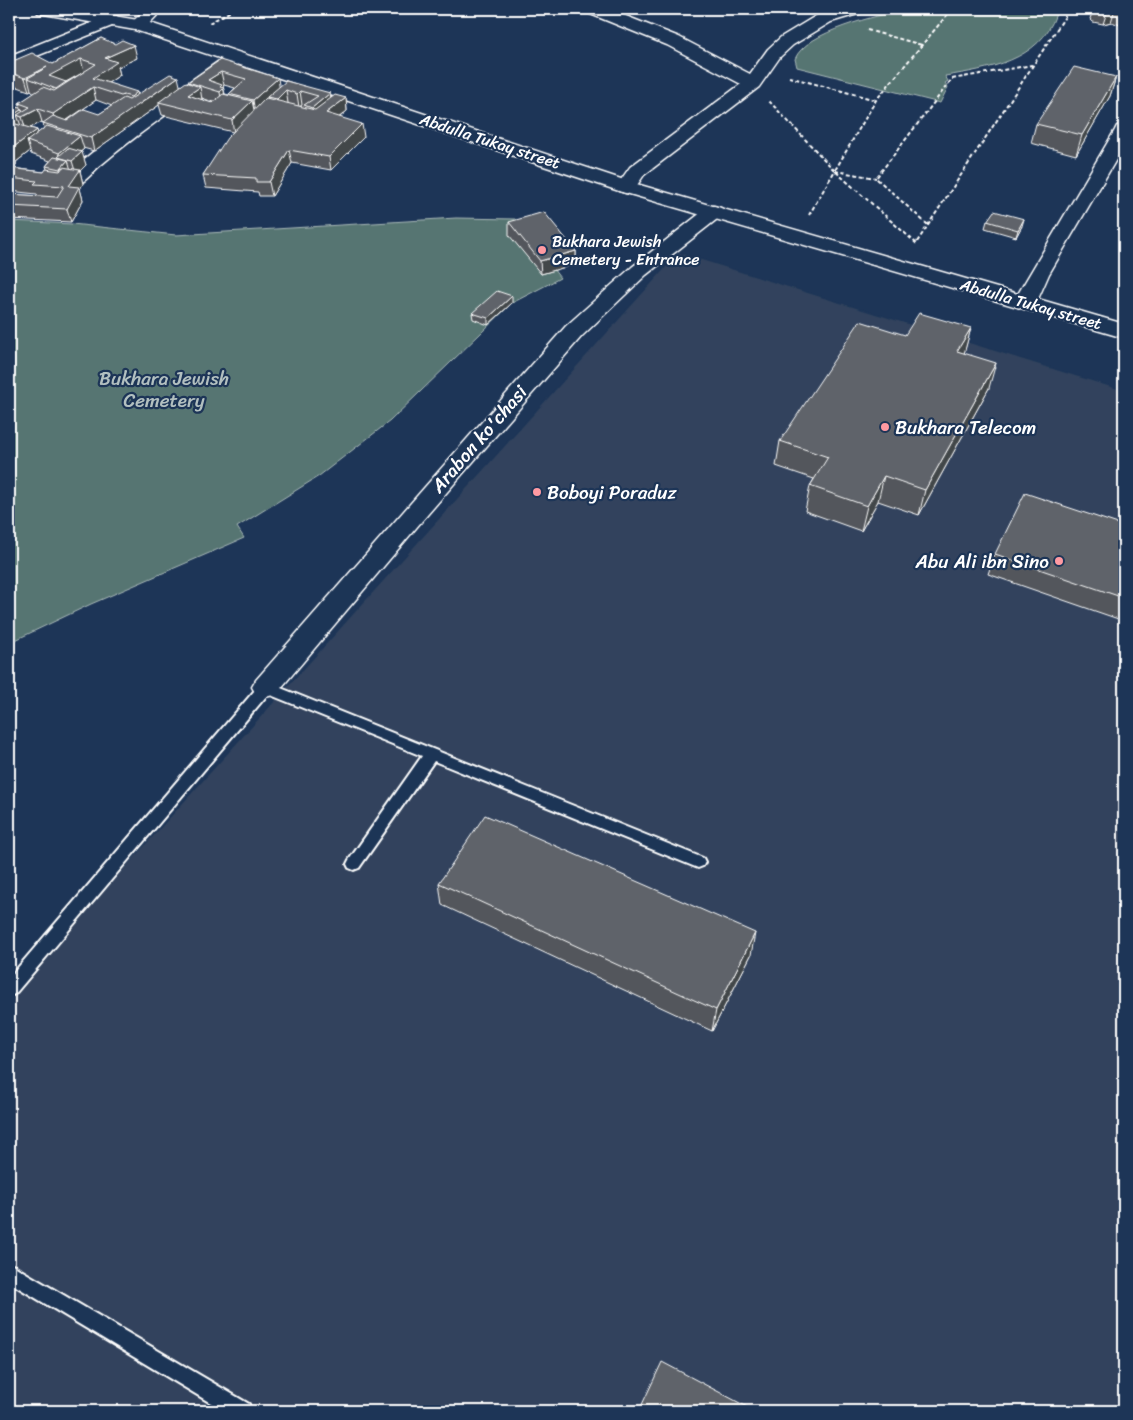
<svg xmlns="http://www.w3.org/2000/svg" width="1133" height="1420" font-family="Sriracha,sans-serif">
<rect width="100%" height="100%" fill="#1d3557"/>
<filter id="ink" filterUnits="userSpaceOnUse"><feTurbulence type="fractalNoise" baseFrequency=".02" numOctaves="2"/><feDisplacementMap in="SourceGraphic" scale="10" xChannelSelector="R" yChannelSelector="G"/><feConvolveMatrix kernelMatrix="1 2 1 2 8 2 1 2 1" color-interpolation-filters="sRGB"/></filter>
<g filter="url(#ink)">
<!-- built -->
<path fill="#31435d" d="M 679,253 L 1124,391 L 1124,1411 L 9,1411 L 9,996 Z"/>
<!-- green -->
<path fill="#567472" stroke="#aabab8" d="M 905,9 L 1055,9 L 1056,14 C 1040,61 988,69 945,76 L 948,81 L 945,83 L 948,87 L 940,103 L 797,67 L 795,59 C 806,31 878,16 905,9 Z
M 456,218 L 515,219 L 560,278 L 512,303 L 390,421 L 319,476 L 237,527 L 244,538 L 91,604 L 9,643 L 9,221 L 72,224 L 176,235 Z"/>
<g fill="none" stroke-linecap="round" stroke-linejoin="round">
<!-- service casing -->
<g stroke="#fff" stroke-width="4">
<path id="service" d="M 266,682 L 703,858 L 705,862 L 703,866 L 698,868 L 693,866 L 434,761 L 359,868 L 354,870 L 349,868 L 347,864 L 349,860 L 422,756 L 268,694 L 15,994 L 9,996 L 9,978 L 261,683 Z
M 9,1263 L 249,1404 L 251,1411 L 224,1411 L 9,1282 Z"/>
</g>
<!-- minor casing -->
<g stroke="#fff" stroke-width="3">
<path id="minor" d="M 146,9 L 163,9 L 144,29 L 132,29 L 129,25 Z
M 586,9 L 608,9 L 679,37 L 750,74 L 768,49 L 781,37 L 819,14 L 838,9 L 863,9 L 861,13 L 831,22 L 793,45 L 780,57 L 759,87 L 644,175 L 633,191 L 626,193 L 619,191 L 616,187 L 630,167 L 741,84 L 667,45 L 588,13 Z
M 111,15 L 117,16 L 119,20 L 117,24 L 9,67 L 9,56 Z
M 235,53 L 241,54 L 244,58 L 241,62 C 194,95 146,127 102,164 C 90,173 84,188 68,184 L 65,180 L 82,161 L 115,134 L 229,54 Z
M 714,206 L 721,208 L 724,212 L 721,216 L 646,275 L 582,336 L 421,522 L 276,694 L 266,697 L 256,694 L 252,687 L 256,680 L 566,326 L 632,267 L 707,208 Z"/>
</g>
<!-- tertiary casing -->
<g stroke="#fff" stroke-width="3">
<path id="tertiary" d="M 36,9 L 72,9 L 144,21 L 633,183 L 1018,294 L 1115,130 L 1117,126 L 1124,124 L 1124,146 L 1049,274 L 1038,299 L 1124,324 L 1124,338 L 619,191 L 135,30 L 44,14 L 38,13 Z"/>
</g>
<!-- path -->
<path stroke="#fff" stroke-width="2" stroke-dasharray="4 2.5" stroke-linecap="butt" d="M 209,23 L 235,9
M 867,30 L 922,45
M 789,77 L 876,100
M 769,101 L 835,171 L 917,244
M 835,171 L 876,178
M 809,215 L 876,100 L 952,9
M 928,225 L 876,178 L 952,79 L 1032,65
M 917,242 L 1070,9"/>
<!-- service -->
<use href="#service" fill="#1d3557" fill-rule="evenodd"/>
<!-- minor -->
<use href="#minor" fill="#1d3557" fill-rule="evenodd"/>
<!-- tertiary -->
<use href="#tertiary" fill="#1d3557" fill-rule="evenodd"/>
</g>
<!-- wall -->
<path fill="#52565b" stroke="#fff" fill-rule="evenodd" d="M 1093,9 L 1124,9 L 1124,26 L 1111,22 L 1103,24 L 1093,22 L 1090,19 Z
M 101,38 L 137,58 L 118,67 L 120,75 L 108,83 L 138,94 L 180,86 L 188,83 L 188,82 L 220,60 L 279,87 L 330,93 L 331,98 L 346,98 L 347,111 L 340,117 L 364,137 L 331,170 L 292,163 L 272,196 L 259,196 L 258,192 L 206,188 L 203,175 L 233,132 L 162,115 L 159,105 L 94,151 L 83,148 L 84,149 L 81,152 L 86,165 L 80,171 L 83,184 L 80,189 L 83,200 L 71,222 L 9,219 L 9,194 L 38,196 L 37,194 L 9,191 L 9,104 L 20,108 L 19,103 L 35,93 L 32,91 L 31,90 L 29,91 L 15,86 L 9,90 L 9,60 L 53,64 ZM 84,72 L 66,83 L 66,82 ZM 224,85 L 235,88 L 229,94 L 229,95 L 225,94 L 223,86 ZM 202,98 L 213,102 L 212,103 L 202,100 ZM 96,100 L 112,106 L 99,114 L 66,121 ZM 42,122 L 43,123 L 44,128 L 38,133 L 37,130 L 30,128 ZM 30,151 L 31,154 L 50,161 L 46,166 L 47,169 L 44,172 L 12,168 L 16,165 L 16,162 Z
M 1116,77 L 1110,96 L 1076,155 L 1031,143 L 1036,124 Z
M 987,221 L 1022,226 L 1016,237 L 985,228 Z
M 509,222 L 576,251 L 576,264 L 541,274 L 509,235 Z
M 512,303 L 488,325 L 473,319 L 472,313 Z
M 971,328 L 964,353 L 989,388 L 919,515 L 878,501 L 861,531 L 805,511 L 810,486 L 814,479 L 776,466 L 780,441 L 905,335 Z
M 1124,526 L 1124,621 L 988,574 L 995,554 Z
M 439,883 L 751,955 L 712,1031 L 442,905 Z"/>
<!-- shaded-wall -->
<path fill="#42464a" stroke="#fff" d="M 1115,9 L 1111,22 L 1103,24 L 1107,12 Z
M 134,45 L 137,58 L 118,67 L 120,75 L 99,89 L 93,78 L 105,58 Z
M 81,59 L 84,72 L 53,89 L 50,80 L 28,78 L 31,90 L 29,91 L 25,78 L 47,67 Z
M 221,72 L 224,85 L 223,86 L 226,101 L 222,105 L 220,92 L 208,80 Z
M 11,73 L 15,86 L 9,90 L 9,75 Z
M 178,77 L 181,90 L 159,102 L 159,105 L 94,151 L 91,138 L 133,108 L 131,97 L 137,92 L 140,104 Z
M 1116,77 L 1110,96 L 1076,155 L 1082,135 Z
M 278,78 L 280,92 L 267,97 L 268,102 L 255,113 L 253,100 Z
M 93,87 L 96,100 L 57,127 L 53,114 Z
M 200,87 L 202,100 L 188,95 Z
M 286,90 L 288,103 L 279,113 L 277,99 Z
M 300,91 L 302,105 L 299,107 L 297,94 Z
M 330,93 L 332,107 L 314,121 L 312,108 Z
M 346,98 L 347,111 L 328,126 L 326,113 Z
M 252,101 L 255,114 L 234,133 L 232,120 Z
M 22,109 L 25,116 L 38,109 L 42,122 L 26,130 L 22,117 L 17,115 L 21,126 L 9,134 L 9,118 Z
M 362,124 L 364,137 L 331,170 L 329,157 Z
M 37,130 L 41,144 L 27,141 L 30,151 L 16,162 L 16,165 L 9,171 L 9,154 L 12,152 L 11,149 Z
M 80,136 L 84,149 L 70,160 L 60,157 L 59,153 Z
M 289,150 L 292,163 L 272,196 L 269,182 Z
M 82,152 L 86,165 L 80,171 L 83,184 L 80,189 L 83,200 L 71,222 L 67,209 L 69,186 L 76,174 L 72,161 Z
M 68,160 L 72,174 L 64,182 L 60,169 Z
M 1024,219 L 1022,226 L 1016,237 L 1018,230 Z
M 576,251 L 576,264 L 541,274 L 540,261 Z
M 512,296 L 512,303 L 488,325 L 488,318 Z
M 971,328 L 964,354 L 957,351 Z
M 996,363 L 989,388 L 919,515 L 925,490 Z
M 884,476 L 878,501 L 861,531 L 867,506 Z
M 755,933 L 751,955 L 712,1031 L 716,1010 Z"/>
<!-- building -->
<path fill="#5f646a" stroke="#fff" d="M 1096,9 L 1124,9 L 1124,12 L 1115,9 L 1107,12 Z
M 101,38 L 115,44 L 122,40 L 134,45 L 105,58 L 117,62 L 93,78 L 137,92 L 131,97 L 124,95 L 121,96 L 93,87 L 53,114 L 38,109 L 22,117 L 17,115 L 30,107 L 19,103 L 43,87 L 54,91 L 96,64 L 81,59 L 49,76 L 66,82 L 56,89 L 28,78 L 47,67 L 25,78 L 11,73 L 9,75 L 9,60 L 13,61 L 32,53 L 53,64 Z
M 220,60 L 278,78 L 253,100 L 229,94 L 246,79 L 221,72 L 208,80 L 222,85 L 220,87 L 224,88 L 220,92 L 188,82 Z
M 1074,67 L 1116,77 L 1082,135 L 1036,124 Z
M 170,74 L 178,77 L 91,138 L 43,123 L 53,116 L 67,121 L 84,109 L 99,114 L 124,98 L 129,100 Z
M 286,81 L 330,93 L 312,108 L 304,105 L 318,96 L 300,91 L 297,94 L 286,90 L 277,99 L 267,97 Z
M 186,82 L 200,87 L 188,95 L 212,103 L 223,94 L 252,101 L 232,120 L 159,102 Z
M 335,95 L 346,98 L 326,113 L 362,124 L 329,157 L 289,150 L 269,182 L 256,182 L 256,178 L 203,175 L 227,138 L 266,98 L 315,110 Z
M 9,104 L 22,109 L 9,118 Z
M 9,122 L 37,130 L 11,149 L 9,149 Z
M 47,126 L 80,136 L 59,153 L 27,141 Z
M 68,148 L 82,152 L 72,161 L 58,157 Z
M 54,157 L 68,160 L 60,169 L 46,166 Z
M 63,167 L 80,170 L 69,186 L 79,187 L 67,209 L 9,206 L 9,194 L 57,197 L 64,186 L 34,184 L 37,181 L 9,178 L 9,168 L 44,172 L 46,169 L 60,171 Z
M 994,211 L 1024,219 L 1018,230 L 987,221 Z
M 544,212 L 576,251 L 540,261 L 509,222 Z
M 497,291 L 512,296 L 488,318 L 472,313 Z
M 919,313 L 971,328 L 957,351 L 996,363 L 925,490 L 884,476 L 867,506 L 810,486 L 828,457 L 780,441 L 860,321 L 905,335 Z
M 1025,493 L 1124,526 L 1124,598 L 995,554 Z
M 485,815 L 755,933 L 716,1010 L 439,883 Z
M 662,1362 L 755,1411 L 639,1411 Z"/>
</g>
<!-- markers -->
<g fill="#ff9aa2" stroke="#1d3557" stroke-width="2">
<circle cx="542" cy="250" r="5"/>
<circle cx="885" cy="427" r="5"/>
<circle cx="537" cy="492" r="5"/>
<circle cx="1059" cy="561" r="5"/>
</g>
<g text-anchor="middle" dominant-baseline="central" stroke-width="4.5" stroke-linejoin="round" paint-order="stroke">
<!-- far-street labels -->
<g font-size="16" fill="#fff" stroke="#1d3557">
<text transform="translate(490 141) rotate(18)">Abdulla Tukay street</text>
<text transform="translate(1031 304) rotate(16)">Abdulla Tukay street</text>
</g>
<!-- far-poi labels -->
<g font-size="16" fill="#fff" stroke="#1d3557" text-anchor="start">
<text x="552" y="241">Bukhara Jewish<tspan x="552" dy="18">Cemetery - Entrance</tspan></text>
</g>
<!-- park labels -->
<g font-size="19" fill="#b3c0c0" stroke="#1d3557">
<text x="164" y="378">Bukhara Jewish<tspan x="164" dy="22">Cemetery</tspan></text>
</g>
<!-- poi labels -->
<g font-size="19" fill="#fff" stroke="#1d3557" text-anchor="start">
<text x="895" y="427">Bukhara Telecom</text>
<text x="547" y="492">Boboyi Poraduz</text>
<text x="1049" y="561" text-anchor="end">Abu Ali ibn Sino</text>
</g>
<!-- street labels -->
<g font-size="19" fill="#fff" stroke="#1d3557">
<text transform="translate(479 439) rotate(-49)">Arabon ko'chasi</text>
</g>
</g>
<!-- margin -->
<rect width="1133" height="1420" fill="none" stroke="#1d3557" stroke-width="30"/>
<rect x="15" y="15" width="1103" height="1390" fill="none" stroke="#fff" stroke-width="2" filter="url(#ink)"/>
</svg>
